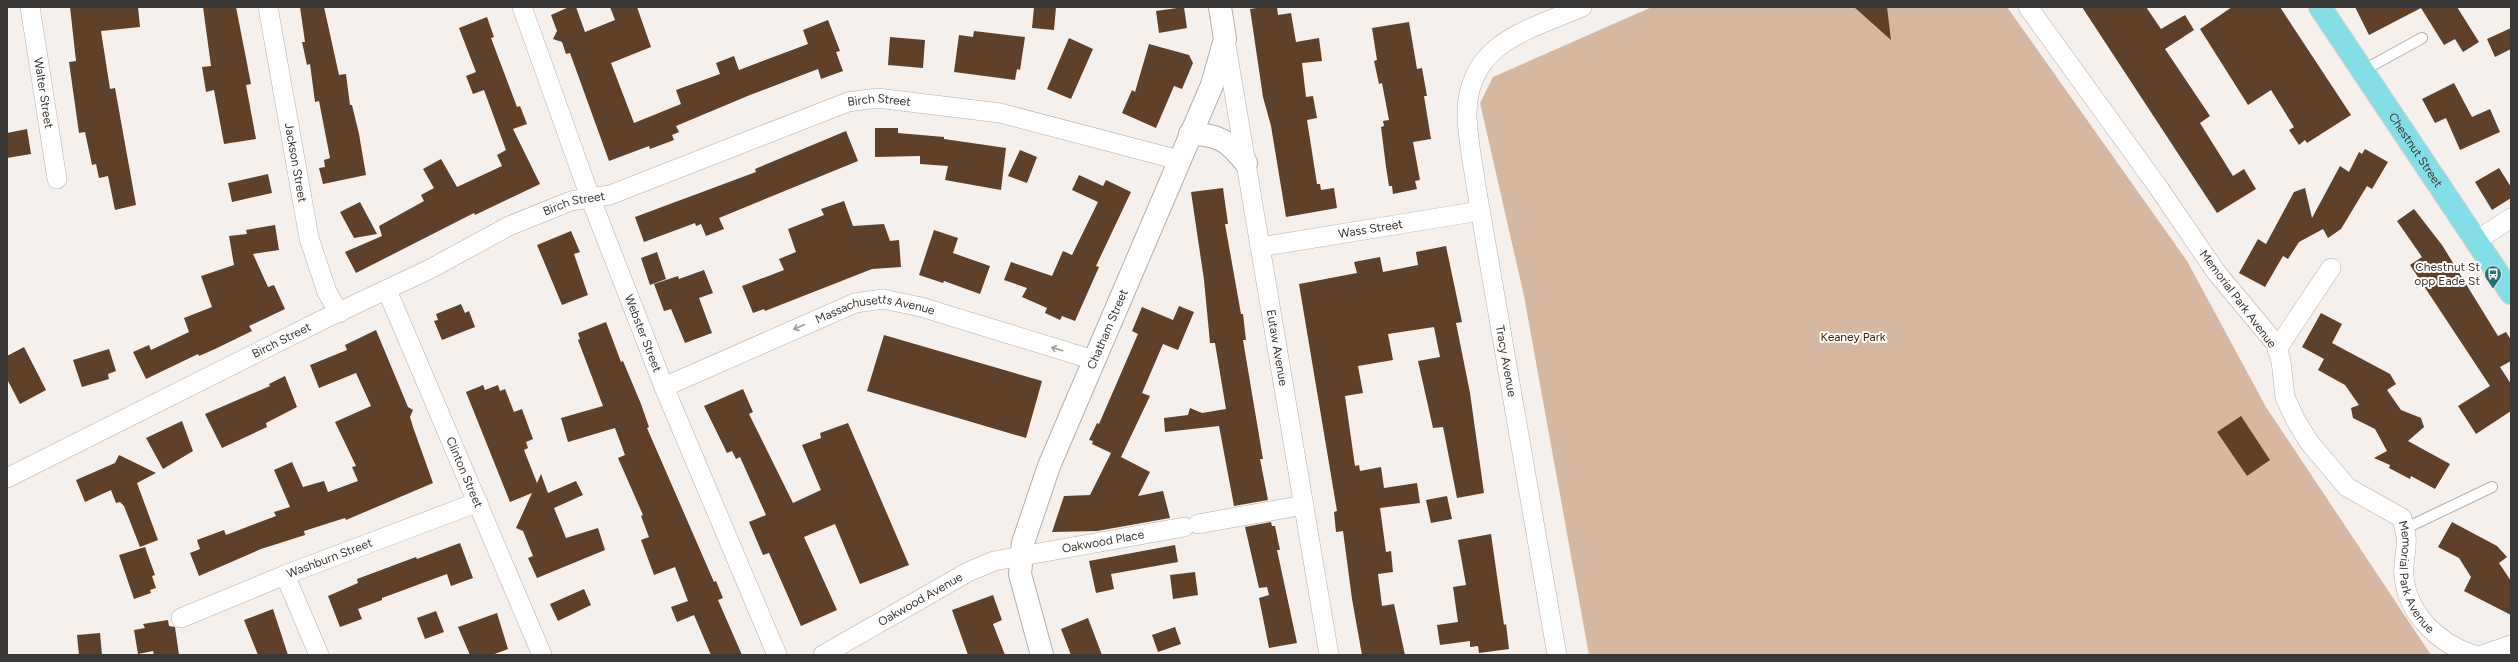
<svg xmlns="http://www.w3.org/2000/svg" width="2518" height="662" font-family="Figtree,sans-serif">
<rect width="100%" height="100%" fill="#f5f0ec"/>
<!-- green -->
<path fill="#d6b8a1" d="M 1652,7 L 2007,7 L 2187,261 L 2266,407 L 2431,655 L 1589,655 L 1524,296 L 1480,103 L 1493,77 Z"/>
<!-- building -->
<path fill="#5f4028" d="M 70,7 L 138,7 L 140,27 L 101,31 L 110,89 L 115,88 L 136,205 L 115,210 L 108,176 L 99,178 L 96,164 L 92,165 L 85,132 L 79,133 L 69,62 L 76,61 Z
M 203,7 L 236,7 L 251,84 L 246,85 L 256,139 L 224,144 L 214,90 L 206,92 L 202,67 L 211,66 Z
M 300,7 L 324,7 L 339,75 L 346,74 L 350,105 L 352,105 L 359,134 L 366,175 L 323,184 L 319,168 L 325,167 L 324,160 L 330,158 L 319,101 L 315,102 L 310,64 L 307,65 L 302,42 L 305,42 Z
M 569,7 L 576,7 L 585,32 L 615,20 L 610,7 L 637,7 L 651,47 L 611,63 L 634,123 L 681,104 L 676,90 L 720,74 L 716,63 L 734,56 L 739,70 L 808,44 L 803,30 L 828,20 L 840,51 L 836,52 L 843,71 L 821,79 L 818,69 L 750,95 L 676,126 L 679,132 L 672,135 L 674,140 L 650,149 L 649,146 L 609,161 L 570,53 L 566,54 L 562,42 L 553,39 L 557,31 L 551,15 Z
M 1034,7 L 1056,7 L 1054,30 L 1032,28 Z
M 1184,7 L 1187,28 L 1159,33 L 1156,11 Z
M 1262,7 L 1277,7 L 1278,15 L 1291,13 L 1296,42 L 1319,38 L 1322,61 L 1302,63 L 1306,97 L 1313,96 L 1317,118 L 1307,120 L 1317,184 L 1320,184 L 1321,190 L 1334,188 L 1337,208 L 1286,217 L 1271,126 L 1263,97 L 1250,9 Z
M 1854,7 L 1887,7 L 1891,40 Z
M 2082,7 L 2146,7 L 2161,29 L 2185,15 L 2194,30 L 2165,49 L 2210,116 L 2200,123 L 2233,176 L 2244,169 L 2256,189 L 2217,213 Z
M 2232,7 L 2280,7 L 2351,115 L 2307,143 L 2305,140 L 2299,145 L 2289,130 L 2294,127 L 2271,90 L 2248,105 L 2200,29 Z
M 2355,7 L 2457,7 L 2479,42 L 2463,52 L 2455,39 L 2444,45 L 2421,8 L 2369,35 Z
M 487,17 L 494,37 L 491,38 L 517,107 L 520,106 L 527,124 L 513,129 L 540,184 L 475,215 L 474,213 L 356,273 L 345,252 L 382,236 L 379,226 L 424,201 L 421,195 L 434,188 L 423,169 L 441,159 L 457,187 L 502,166 L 497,155 L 506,150 L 484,90 L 473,94 L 466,76 L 476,72 L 459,28 Z
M 1409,22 L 1417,69 L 1422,68 L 1427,96 L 1424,96 L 1431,139 L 1413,142 L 1420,180 L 1415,181 L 1417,189 L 1393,194 L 1392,186 L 1389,186 L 1386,167 L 1381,127 L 1384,126 L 1383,121 L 1389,120 L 1382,83 L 1379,84 L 1374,61 L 1377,60 L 1372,28 Z
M 2511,28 L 2511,49 L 2495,57 L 2487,39 Z
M 974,31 L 1025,37 L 1020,70 L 1017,69 L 1015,80 L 954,72 L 959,35 L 973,37 Z
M 890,37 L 925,40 L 923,68 L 888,65 Z
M 1069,38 L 1093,49 L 1071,99 L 1047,89 Z
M 1149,44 L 1189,55 L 1193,63 L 1182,89 L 1174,86 L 1156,128 L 1122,113 L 1132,90 L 1135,92 Z
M 2454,83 L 2472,117 L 2490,109 L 2500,132 L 2460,150 L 2446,118 L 2435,123 L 2422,99 Z
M 875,128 L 898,128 L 898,133 L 944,137 L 944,139 L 1006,148 L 1001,190 L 945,180 L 948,166 L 920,164 L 920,156 L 875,157 Z
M 27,129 L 31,154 L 7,158 L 7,133 Z
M 846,131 L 858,161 L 719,218 L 724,229 L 706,236 L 701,224 L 696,226 L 695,223 L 644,242 L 635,217 L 756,172 L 755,169 Z
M 2365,149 L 2388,162 L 2372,189 L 2367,186 L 2341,229 L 2328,238 L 2323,229 L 2299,242 L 2288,259 L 2283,256 L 2265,287 L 2239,273 L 2258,239 L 2266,244 L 2294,192 L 2305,188 L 2312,218 L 2340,166 L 2349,172 L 2359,152 L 2362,154 Z
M 1020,150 L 1037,157 L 1027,183 L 1008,176 Z
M 2499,168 L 2511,187 L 2511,198 L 2492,210 L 2475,182 Z
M 268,174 L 272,193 L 232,202 L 228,183 Z
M 1079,175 L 1103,186 L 1106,180 L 1131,192 L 1096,266 L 1099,267 L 1075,321 L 1062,316 L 1060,320 L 1045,313 L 1047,308 L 1022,297 L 1027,288 L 1004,280 L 1011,262 L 1052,276 L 1063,251 L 1072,255 L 1098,202 L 1072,190 Z
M 1223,188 L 1228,224 L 1225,224 L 1241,314 L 1243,314 L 1246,340 L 1243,340 L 1263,459 L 1260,459 L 1268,500 L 1234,506 L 1219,426 L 1165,432 L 1164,418 L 1188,415 L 1190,408 L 1202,413 L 1226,409 L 1215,343 L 1210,343 L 1204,280 L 1191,192 Z
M 844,201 L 853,226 L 884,224 L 890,241 L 899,240 L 901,267 L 872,269 L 765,311 L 764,309 L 753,313 L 742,286 L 784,270 L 779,259 L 796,252 L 788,229 L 824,215 L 821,209 Z
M 360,202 L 377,234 L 354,238 L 340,212 Z
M 2414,209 L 2442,245 L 2498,336 L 2506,332 L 2511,340 L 2511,361 L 2500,367 L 2511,384 L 2511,411 L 2476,434 L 2458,406 L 2490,386 L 2410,265 L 2422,257 L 2397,221 Z
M 275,225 L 279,250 L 253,254 L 268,287 L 274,285 L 285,309 L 249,326 L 252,331 L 215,349 L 199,356 L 198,354 L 146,379 L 133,352 L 149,345 L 151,350 L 189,332 L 184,318 L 212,307 L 201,276 L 234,265 L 229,236 L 247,234 L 246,230 Z
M 934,230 L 958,238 L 953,253 L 990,266 L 980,294 L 944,281 L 943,283 L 919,275 Z
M 571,231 L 580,252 L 574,254 L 588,295 L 562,305 L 537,245 Z
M 1446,246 L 1462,322 L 1456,323 L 1470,393 L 1484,493 L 1457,498 L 1443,427 L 1433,428 L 1418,361 L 1440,357 L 1434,327 L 1388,334 L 1393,360 L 1358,366 L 1363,393 L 1345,396 L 1355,466 L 1359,465 L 1360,471 L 1381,467 L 1384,488 L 1417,483 L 1420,503 L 1380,508 L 1386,552 L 1391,551 L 1393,572 L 1378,574 L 1382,606 L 1394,604 L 1405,655 L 1362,655 L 1352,599 L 1343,531 L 1336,532 L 1334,512 L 1337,511 L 1299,284 L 1357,273 L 1354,262 L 1380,257 L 1383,272 L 1418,265 L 1416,252 Z
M 657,252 L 666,279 L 650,285 L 641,258 Z
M 704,270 L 713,293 L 699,298 L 712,333 L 685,343 L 671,309 L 664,311 L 654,284 L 678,276 L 679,279 Z
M 461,304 L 465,313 L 469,311 L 475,327 L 442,340 L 434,321 L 438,320 L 436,314 Z
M 1179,306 L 1194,312 L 1178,350 L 1163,344 L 1142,393 L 1150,396 L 1121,457 L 1150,472 L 1138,496 L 1163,491 L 1170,518 L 1097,531 L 1052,532 L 1064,496 L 1090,495 L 1111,453 L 1092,444 L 1093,441 L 1089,440 L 1097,423 L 1099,424 L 1138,334 L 1132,331 L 1142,307 L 1173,320 Z
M 2321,313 L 2342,324 L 2332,343 L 2390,374 L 2396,384 L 2387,390 L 2401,410 L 2421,418 L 2424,427 L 2408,441 L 2450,464 L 2435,489 L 2411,476 L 2410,479 L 2389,468 L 2390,465 L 2374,458 L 2387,451 L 2375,429 L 2353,418 L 2351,408 L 2359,405 L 2345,385 L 2318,370 L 2324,359 L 2302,347 Z
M 606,322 L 621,362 L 623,361 L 641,404 L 649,427 L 647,428 L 714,582 L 716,581 L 723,598 L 718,600 L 742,655 L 711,655 L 694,615 L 677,622 L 671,607 L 688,601 L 675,567 L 654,575 L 641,540 L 649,537 L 641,516 L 643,515 L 618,458 L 625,455 L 615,428 L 568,442 L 561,418 L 603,406 L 578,340 L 580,339 L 578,333 Z
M 376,330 L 408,407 L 413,410 L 410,417 L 413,427 L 433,483 L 346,520 L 345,518 L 304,531 L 305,535 L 261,549 L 199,576 L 190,553 L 200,549 L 197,540 L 224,530 L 226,535 L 276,516 L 274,512 L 290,507 L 274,470 L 292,462 L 303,487 L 324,481 L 328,492 L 358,481 L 352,467 L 356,466 L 335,422 L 371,406 L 356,373 L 319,388 L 310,365 L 347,350 L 345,345 Z
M 884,335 L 1042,381 L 1026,438 L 867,391 Z
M 24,347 L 46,390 L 20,404 L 7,379 L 7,356 Z
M 109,349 L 116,371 L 108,374 L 109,379 L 82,387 L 73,360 Z
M 285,376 L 297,407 L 266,423 L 267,427 L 222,448 L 205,414 L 270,386 L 269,384 Z
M 483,385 L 485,390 L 498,385 L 500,391 L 505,389 L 514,412 L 522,409 L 533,439 L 526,442 L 528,448 L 524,450 L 537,483 L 541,474 L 548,493 L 576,481 L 583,495 L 554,508 L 566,538 L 598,528 L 605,550 L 537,578 L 528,558 L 533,556 L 523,531 L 516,528 L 532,493 L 510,502 L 466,392 Z
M 743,389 L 753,412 L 749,414 L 793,503 L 821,490 L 802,445 L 821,438 L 820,433 L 848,423 L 909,565 L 860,584 L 835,524 L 804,537 L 837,610 L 801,626 L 769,553 L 763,555 L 749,522 L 766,515 L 740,457 L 736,459 L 732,451 L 727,453 L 704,406 Z
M 2241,416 L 2270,460 L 2247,476 L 2217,432 Z
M 182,421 L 193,451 L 163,469 L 146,438 Z
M 119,455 L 156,473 L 137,483 L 158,540 L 140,547 L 124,506 L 120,502 L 116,503 L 111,490 L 85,502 L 76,480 L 115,463 Z
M 1447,496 L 1452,519 L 1431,523 L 1426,500 Z
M 1271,522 L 1272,526 L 1275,526 L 1280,550 L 1277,550 L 1297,643 L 1269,648 L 1259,598 L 1269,595 L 1267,587 L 1259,588 L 1245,527 Z
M 2452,522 L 2497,546 L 2507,557 L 2499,563 L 2511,581 L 2511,615 L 2464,591 L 2471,577 L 2459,558 L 2438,547 Z
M 1491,534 L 1504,625 L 1506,624 L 1509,649 L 1479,653 L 1478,646 L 1470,647 L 1470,641 L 1440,645 L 1437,625 L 1458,622 L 1453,587 L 1466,585 L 1458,540 Z
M 460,543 L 473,578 L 451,586 L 447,574 L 382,598 L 382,600 L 358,609 L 362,619 L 340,627 L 328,596 L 358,583 L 357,579 L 416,557 L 417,559 Z
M 1175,545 L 1178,562 L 1111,574 L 1114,589 L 1096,593 L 1089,561 Z
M 145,547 L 155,575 L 152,576 L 156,588 L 150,590 L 151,593 L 134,599 L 119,555 Z
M 1195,572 L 1198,595 L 1173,599 L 1170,575 Z
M 584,589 L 591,605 L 558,621 L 550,604 Z
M 993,595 L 1002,620 L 993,624 L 1005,655 L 968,655 L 952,610 Z
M 273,609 L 288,655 L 258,655 L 244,620 Z
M 436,611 L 444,632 L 425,639 L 417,618 Z
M 497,613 L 508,649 L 492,655 L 470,655 L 458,627 Z
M 1088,618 L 1102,655 L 1071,655 L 1061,629 Z
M 168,620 L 169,626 L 175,627 L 179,655 L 154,655 L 153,651 L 138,654 L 134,630 L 145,628 L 143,624 Z
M 1175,627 L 1181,644 L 1158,652 L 1152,635 Z
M 100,633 L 102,655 L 79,655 L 77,635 Z"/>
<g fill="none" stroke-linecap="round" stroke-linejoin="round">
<!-- lane casing -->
<g stroke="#b5afac" stroke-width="12">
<path id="lane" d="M 2362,71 L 2422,38
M 2404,529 L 2492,487"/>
</g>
<!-- street casing -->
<g stroke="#b5afac" stroke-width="20">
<g id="street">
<path id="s1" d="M 30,7 L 57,179"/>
<path id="s2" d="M 268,7 L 309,238 L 327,292 L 339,313"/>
<path id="s3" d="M 522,7 L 590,197 L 664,387 L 777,655"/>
<path id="s4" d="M 2028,7 L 2158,187 L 2216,272 L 2276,344 L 2281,361 L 2285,397 L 2295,419 L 2309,442 L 2347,487 L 2402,518 C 2403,524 2405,530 2406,536 C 2408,549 2402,563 2404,576 C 2407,614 2439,644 2474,655"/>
<path id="s5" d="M 1225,39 L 1329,655"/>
<path d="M 2476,241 L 2511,218"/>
<path id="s6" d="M 1260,247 L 1480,211"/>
<path id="s7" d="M 387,290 L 542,655"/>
<path d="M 2277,349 L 2331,268"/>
<path id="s8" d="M 664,387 L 855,303 L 883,299 L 921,307 L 1094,360"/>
<path id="s9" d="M 7,478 L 322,320 L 430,269 L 509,226 L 571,201 L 610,195 L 848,102 L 877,98 L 1000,113 L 1179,160"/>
<path d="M 1198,524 L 1304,505"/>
<path d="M 285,575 L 319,655"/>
<path id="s10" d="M 181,618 L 285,575 L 478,502"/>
<path id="s11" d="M 823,655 L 968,572 L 994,561 L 1184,527"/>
<path d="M 1557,655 L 1476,186 C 1473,163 1467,137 1467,113 C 1468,43 1528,30 1582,7"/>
<path d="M 2482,655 L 2511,645"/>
</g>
</g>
<!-- secondary casing -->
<g stroke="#b5afac" stroke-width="24">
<g id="secondary">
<path d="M 1190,134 C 1219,134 1228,141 1246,163"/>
<path id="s12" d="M 1042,655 L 1020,574 L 1023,543 L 1049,466 L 1212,85 L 1225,39 L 1220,7"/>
</g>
</g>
<!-- primary casing -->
<g stroke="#d0cfcf" stroke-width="24">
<g id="primary">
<path id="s13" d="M 2320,7 L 2511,293"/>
</g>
</g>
<!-- lane -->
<use href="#lane" stroke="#fff" stroke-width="10"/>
<!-- street -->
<use href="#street" stroke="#fff" stroke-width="19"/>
<!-- secondary -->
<use href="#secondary" stroke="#fff" stroke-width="22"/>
<!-- primary -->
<use href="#primary" stroke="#83dee6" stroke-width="22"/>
</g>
<!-- one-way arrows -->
<defs><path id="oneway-shaft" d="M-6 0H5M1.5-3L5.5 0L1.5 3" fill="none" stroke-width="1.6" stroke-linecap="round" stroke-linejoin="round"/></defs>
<g stroke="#9c9c9a">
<use href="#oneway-shaft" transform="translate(799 327) rotate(156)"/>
<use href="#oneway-shaft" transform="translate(1057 349) rotate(-163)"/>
</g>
<!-- icons -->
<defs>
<g id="bus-pin" transform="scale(0.9)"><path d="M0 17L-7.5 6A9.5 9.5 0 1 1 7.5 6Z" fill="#267077" stroke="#fffefd"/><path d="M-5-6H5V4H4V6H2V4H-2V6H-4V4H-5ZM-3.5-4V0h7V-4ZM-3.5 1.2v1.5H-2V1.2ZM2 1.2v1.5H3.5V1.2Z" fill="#fff"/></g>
</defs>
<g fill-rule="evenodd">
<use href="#bus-pin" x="2493" y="274"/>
</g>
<g text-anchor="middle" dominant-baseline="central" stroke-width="4" stroke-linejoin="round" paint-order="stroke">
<!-- street labels -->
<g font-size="12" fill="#3a3836" stroke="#fffefd">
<text stroke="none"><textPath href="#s1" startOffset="87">Walter Street</textPath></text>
<text stroke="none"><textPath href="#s9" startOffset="955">Birch Street</textPath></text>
<text stroke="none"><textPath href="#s13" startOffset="172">Chestnut Street</textPath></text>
<text stroke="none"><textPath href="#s2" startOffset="158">Jackson Street</textPath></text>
<text stroke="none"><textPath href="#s9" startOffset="631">Birch Street</textPath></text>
<text stroke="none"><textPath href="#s6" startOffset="112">Wass Street</textPath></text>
<text transform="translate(2238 299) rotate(53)">Memorial Park Avenue</text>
<text stroke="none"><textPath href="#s8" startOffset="228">Massachusetts Avenue</textPath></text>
<text stroke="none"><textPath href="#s12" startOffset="345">Chatham Street</textPath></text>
<text stroke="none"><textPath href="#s3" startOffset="348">Webster Street</textPath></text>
<text stroke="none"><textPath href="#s9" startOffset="307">Birch Street</textPath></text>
<text stroke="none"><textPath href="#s5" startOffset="313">Eutaw Avenue</textPath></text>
<text transform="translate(1506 361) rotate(80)">Tracy Avenue</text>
<text stroke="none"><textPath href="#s7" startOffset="198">Clinton Street</textPath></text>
<text stroke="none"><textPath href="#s11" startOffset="306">Oakwood Place</textPath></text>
<text stroke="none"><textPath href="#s10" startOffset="160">Washburn Street</textPath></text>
<text stroke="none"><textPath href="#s4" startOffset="708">Memorial Park Avenue</textPath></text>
<text stroke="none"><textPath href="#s11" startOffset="112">Oakwood Avenue</textPath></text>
</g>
<!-- poi labels -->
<g font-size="12" fill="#3a3836" stroke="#fffefd" text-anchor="end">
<text x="2480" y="267">Chestnut St<tspan x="2480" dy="14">opp Eade St</tspan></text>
</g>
<!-- park labels -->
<g font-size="12" fill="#452200" stroke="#fffefd">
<text x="1853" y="337">Keaney Park</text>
</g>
</g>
<!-- border -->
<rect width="2518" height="662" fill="none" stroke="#3a3836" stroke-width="16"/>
</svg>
